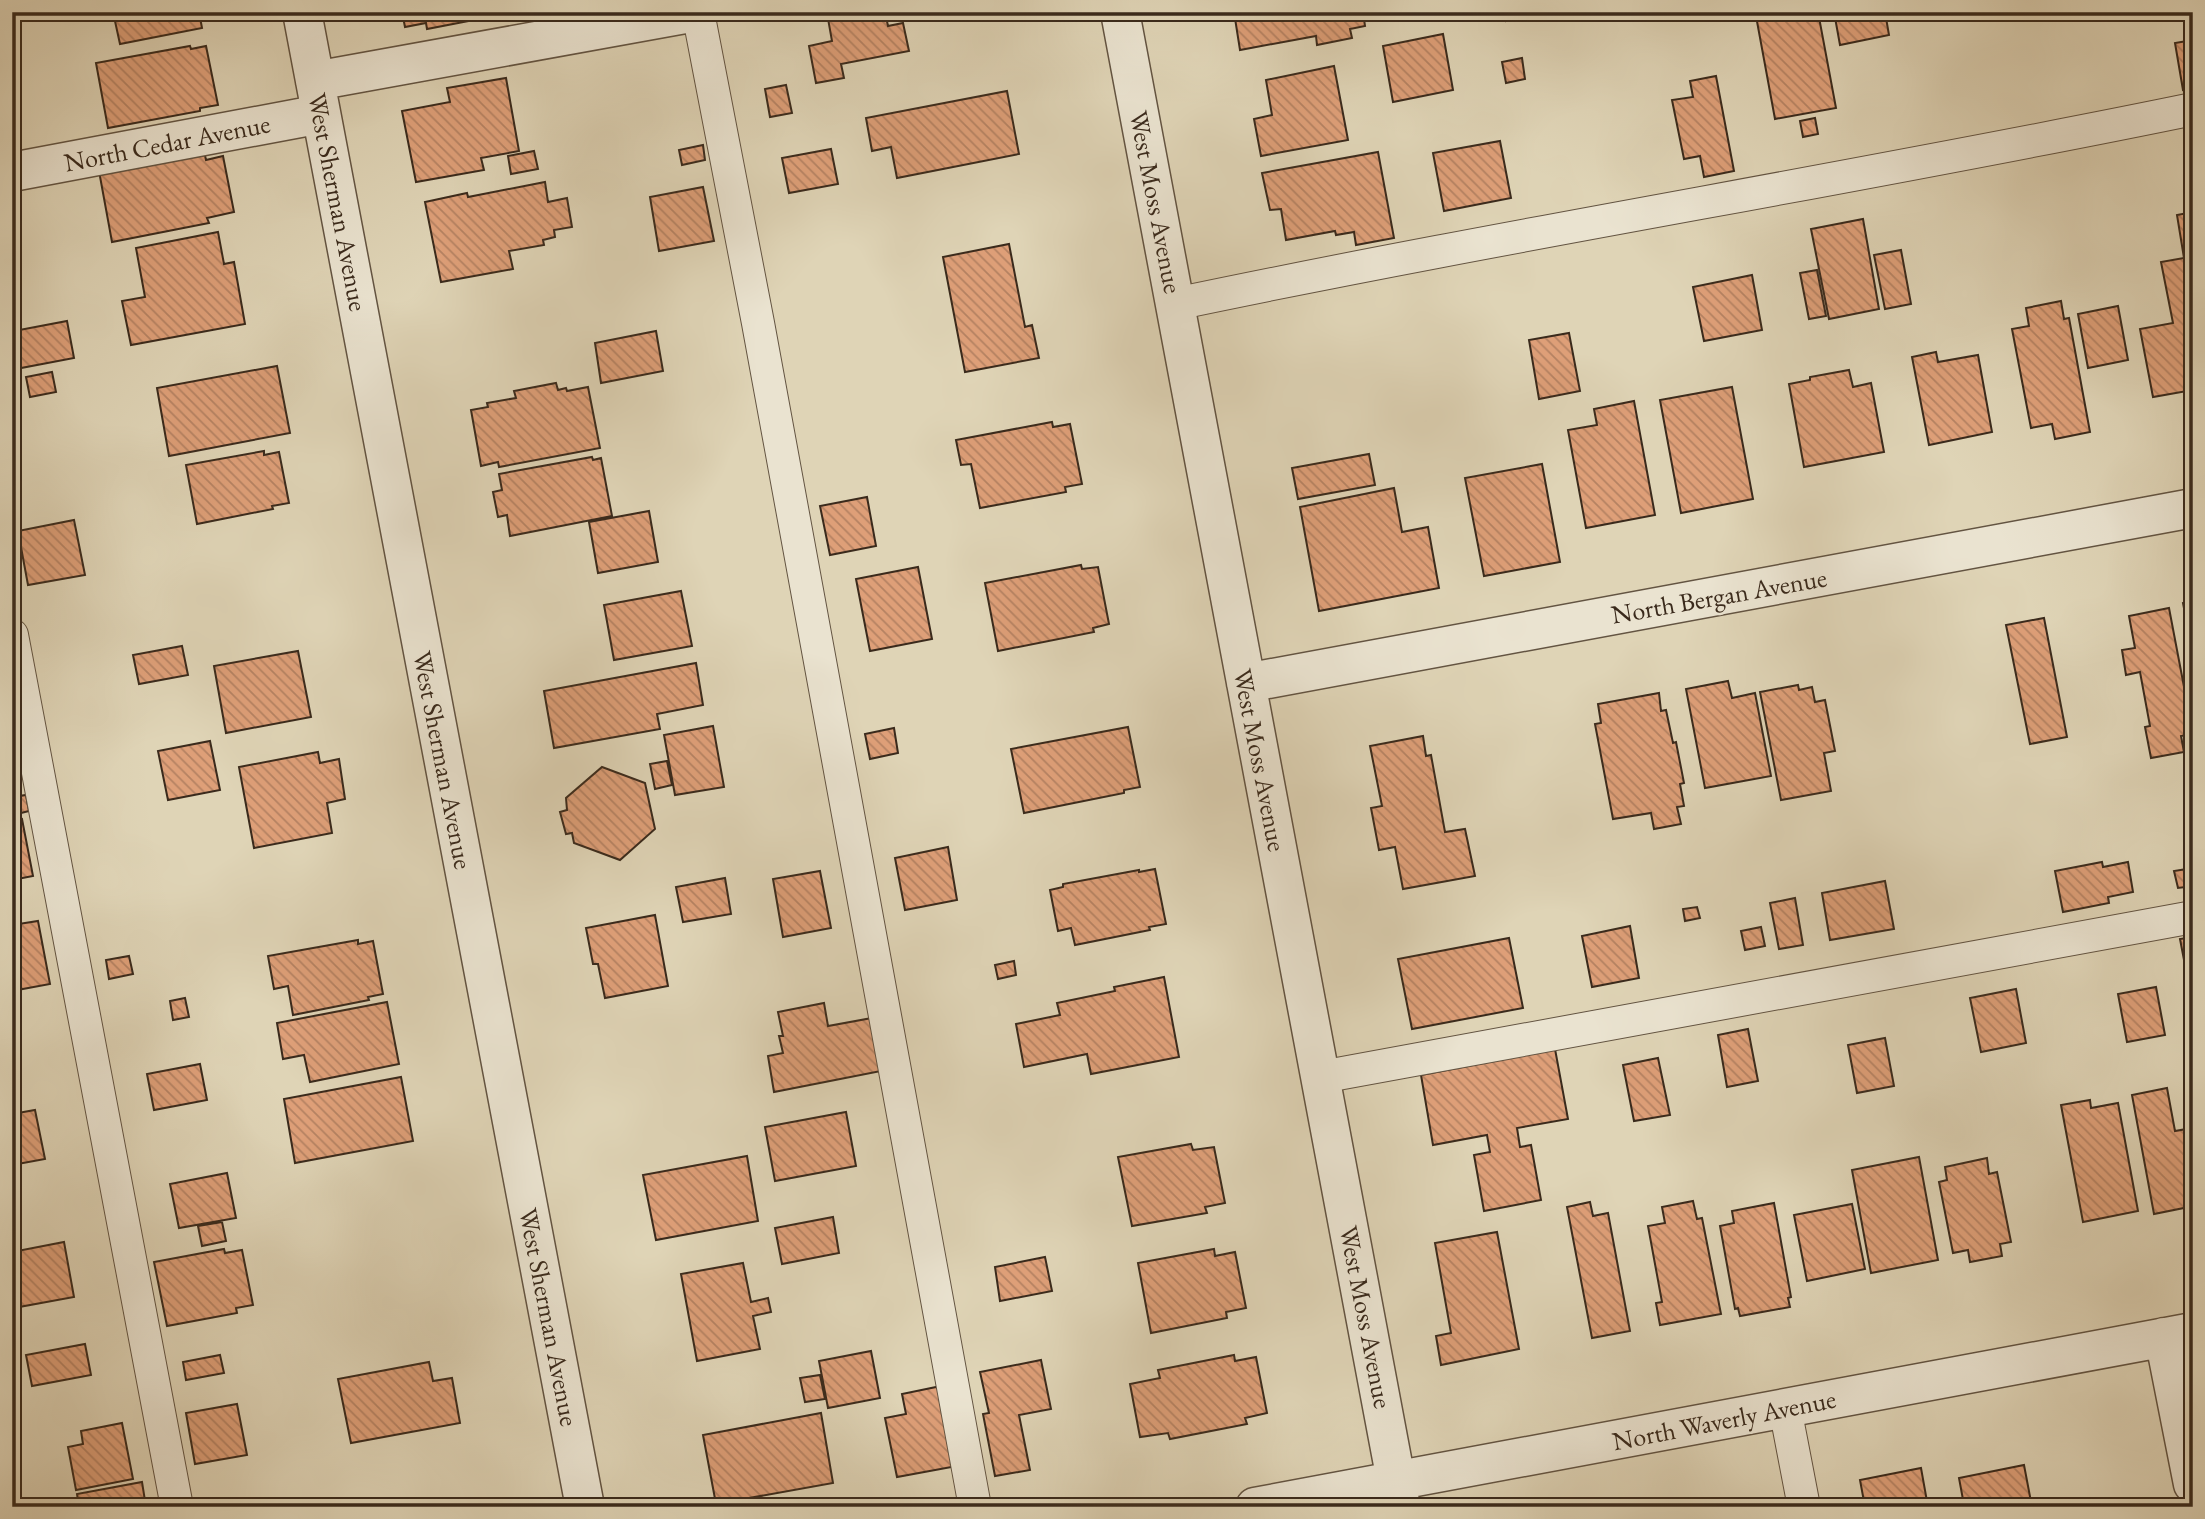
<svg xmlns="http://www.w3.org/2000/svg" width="2205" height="1519" font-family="'EB Garamond',serif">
<defs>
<pattern id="building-back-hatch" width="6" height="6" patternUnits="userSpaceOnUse" patternTransform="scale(1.75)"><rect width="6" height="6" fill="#de9f78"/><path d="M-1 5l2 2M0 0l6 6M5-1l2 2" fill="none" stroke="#b58262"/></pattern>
</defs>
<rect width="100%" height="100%" fill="#dfd4b6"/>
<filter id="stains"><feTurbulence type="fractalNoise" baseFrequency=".00286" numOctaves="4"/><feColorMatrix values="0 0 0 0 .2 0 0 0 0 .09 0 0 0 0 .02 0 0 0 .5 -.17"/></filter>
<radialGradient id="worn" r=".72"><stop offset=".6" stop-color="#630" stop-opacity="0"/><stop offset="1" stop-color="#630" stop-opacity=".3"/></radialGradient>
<!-- building -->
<path fill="url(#building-back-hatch)" stroke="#3a2a1c" stroke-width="2" d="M 113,12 L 199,12 L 202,28 L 120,44 Z
M 402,12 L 515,12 L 427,29 L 426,23 L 405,27 Z
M 885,12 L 888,26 L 903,23 L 909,51 L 841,64 L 844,78 L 816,83 L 809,46 L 832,41 L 827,13 Z
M 1234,12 L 1363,12 L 1365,26 L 1350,29 L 1352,38 L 1317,45 L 1316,36 L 1240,50 Z
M 1504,12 L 1549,12 L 1506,21 Z
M 1775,12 L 1818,12 L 1836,108 L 1775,119 L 1756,16 Z
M 1834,12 L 1885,12 L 1889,35 L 1840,45 Z
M 1443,34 L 1453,90 L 1393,102 L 1383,46 Z
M 2193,40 L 2193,88 L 2183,90 L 2175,43 Z
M 190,46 L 191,49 L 206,46 L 218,105 L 200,108 L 200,111 L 108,128 L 96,63 Z
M 1522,58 L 1525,79 L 1506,83 L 1502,62 Z
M 1334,66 L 1348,140 L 1261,156 L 1254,119 L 1272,115 L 1266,80 Z
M 1716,76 L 1734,171 L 1704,177 L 1700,156 L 1684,159 L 1672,100 L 1693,97 L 1690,81 Z
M 506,78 L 519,151 L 481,158 L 484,170 L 416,182 L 402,111 L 450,102 L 447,88 Z
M 786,85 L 792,113 L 770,117 L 765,89 Z
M 1007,91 L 1019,154 L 897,178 L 891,147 L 872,151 L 866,118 Z
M 1815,118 L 1818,134 L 1803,137 L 1800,121 Z
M 1500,141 L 1511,198 L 1444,211 L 1433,153 Z
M 703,145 L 705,160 L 682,165 L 679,150 Z
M 831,149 L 838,184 L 789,193 L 782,158 Z
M 204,151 L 206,160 L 223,156 L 234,212 L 207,218 L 209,223 L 112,242 L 99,171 Z
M 534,151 L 538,169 L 511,174 L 508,156 Z
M 1378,152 L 1394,238 L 1356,245 L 1354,232 L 1336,235 L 1335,231 L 1286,240 L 1281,209 L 1270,210 L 1262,173 Z
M 545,182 L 548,202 L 567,198 L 572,227 L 554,230 L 555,237 L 543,240 L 544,245 L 509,251 L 513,269 L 441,282 L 425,202 L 467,193 L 468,197 Z
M 703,187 L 714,241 L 659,251 L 650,197 Z
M 2193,212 L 2193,390 L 2153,397 L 2140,329 L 2173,323 L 2161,262 L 2184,258 L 2177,215 Z
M 1863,219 L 1879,309 L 1829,319 L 1811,229 Z
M 12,220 L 20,257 L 12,259 Z
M 218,232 L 224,264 L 234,262 L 245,324 L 131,345 L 122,301 L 145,297 L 136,248 Z
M 1009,244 L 1025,327 L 1032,325 L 1039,358 L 965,372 L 943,257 Z
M 1901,250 L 1911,304 L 1885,309 L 1874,255 Z
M 1817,270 L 1826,316 L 1809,319 L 1800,273 Z
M 1752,275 L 1762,330 L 1704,341 L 1693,287 Z
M 2061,301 L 2064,319 L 2069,318 L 2090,432 L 2055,439 L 2052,424 L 2031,428 L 2012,329 L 2029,326 L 2026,308 Z
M 2118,306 L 2128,360 L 2088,368 L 2078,314 Z
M 67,321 L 74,358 L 21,368 L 14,331 Z
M 656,331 L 663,371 L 601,383 L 595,343 Z
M 1569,333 L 1580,391 L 1539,399 L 1529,340 Z
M 1936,352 L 1938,362 L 1978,355 L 1992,432 L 1929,445 L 1912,357 Z
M 277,366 L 290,433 L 169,456 L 157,388 Z
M 1849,370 L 1853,387 L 1871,383 L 1884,452 L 1804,467 L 1789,384 L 1810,380 L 1810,377 Z
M 52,372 L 56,392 L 30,397 L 26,377 Z
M 556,383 L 558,390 L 566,388 L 567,391 L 588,387 L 600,448 L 499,467 L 498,462 L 481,466 L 471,410 L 488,407 L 487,403 L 516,398 L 514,391 Z
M 1732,387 L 1753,499 L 1681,513 L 1660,400 Z
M 1634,401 L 1655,515 L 1586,528 L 1568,430 L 1597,425 L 1594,409 Z
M 1052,422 L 1053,427 L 1070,424 L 1082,484 L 1065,487 L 1066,492 L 980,508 L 971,464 L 961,465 L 956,440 Z
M 264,451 L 264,455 L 279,452 L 289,503 L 272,506 L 273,509 L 197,524 L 186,465 Z
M 1369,454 L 1375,485 L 1298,499 L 1292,468 Z
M 592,457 L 593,460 L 601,458 L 612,516 L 510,536 L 507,515 L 498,517 L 493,492 L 502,490 L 499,474 Z
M 1542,464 L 1560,562 L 1484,576 L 1465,478 Z
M 1394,488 L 1402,532 L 1428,527 L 1439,588 L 1319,611 L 1300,507 Z
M 867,497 L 876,546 L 830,555 L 820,506 Z
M 649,511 L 658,562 L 598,573 L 589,522 Z
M 74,520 L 85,575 L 28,585 L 18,531 Z
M 1081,565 L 1082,569 L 1098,567 L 1109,624 L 1093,628 L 1094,632 L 998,651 L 985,583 Z
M 918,567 L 932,639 L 870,651 L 856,579 Z
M 681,591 L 692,646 L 614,660 L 604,605 Z
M 2193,601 L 2193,655 L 2183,603 Z
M 2169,608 L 2193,734 L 2181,736 L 2184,752 L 2151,758 L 2145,727 L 2150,726 L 2140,672 L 2126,675 L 2122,650 L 2135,648 L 2129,616 Z
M 2044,618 L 2067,737 L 2030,744 L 2006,625 Z
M 182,646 L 188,675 L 139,684 L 133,655 Z
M 298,651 L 311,717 L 226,733 L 214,666 Z
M 696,663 L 703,705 L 657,714 L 660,729 L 554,748 L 544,691 Z
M 1728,681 L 1732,698 L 1755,693 L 1771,776 L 1705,788 L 1686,689 Z
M 1798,685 L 1799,690 L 1812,687 L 1815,702 L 1825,700 L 1835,751 L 1824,753 L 1831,791 L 1781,800 L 1760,692 Z
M 1659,693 L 1661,711 L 1666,710 L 1673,743 L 1676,742 L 1684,783 L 1680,784 L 1684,806 L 1677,807 L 1681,824 L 1654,829 L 1651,813 L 1613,819 L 1595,724 L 1601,723 L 1598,704 Z
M 713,726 L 724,787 L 675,795 L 664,735 Z
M 1128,727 L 1140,787 L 1124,790 L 1124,793 L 1024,813 L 1011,749 Z
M 894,728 L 898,753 L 870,759 L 865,734 Z
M 1423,736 L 1426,756 L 1431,755 L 1445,832 L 1465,829 L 1475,876 L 1403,889 L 1395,847 L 1379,850 L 1371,808 L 1382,806 L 1370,746 Z
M 210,741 L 220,790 L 168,800 L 158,751 Z
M 318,752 L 320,763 L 339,759 L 345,799 L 327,803 L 332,833 L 254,848 L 239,767 Z
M 667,761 L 672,785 L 655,789 L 650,764 Z
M 602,767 L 645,783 L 655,829 L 620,860 L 574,843 L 572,833 L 566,834 L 560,812 L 567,810 L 566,798 Z
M 12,793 L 13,797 L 26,795 L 29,811 L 17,814 L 18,820 L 22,819 L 33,876 L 12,880 Z
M 948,847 L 957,900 L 905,910 L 895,858 Z
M 2102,862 L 2103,867 L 2128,862 L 2133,892 L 2108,897 L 2109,903 L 2063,912 L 2055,871 Z
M 2193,868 L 2193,886 L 2178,888 L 2174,871 Z
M 1155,869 L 1166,924 L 1149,927 L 1150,930 L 1075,945 L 1071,928 L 1058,931 L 1050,890 L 1063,887 L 1063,884 L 1139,870 L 1139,872 Z
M 820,871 L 831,928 L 783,937 L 773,879 Z
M 725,878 L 731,914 L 683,922 L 676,887 Z
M 1885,881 L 1894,929 L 1830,940 L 1822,893 Z
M 1795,898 L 1803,945 L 1779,949 L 1770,903 Z
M 1697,907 L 1700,918 L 1685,921 L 1683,909 Z
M 655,915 L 668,986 L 605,998 L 598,964 L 593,964 L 586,928 Z
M 38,921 L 50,984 L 12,991 L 12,925 Z
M 1630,926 L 1639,978 L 1592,987 L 1582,936 Z
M 1761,927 L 1765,946 L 1745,950 L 1741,931 Z
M 2193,937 L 2193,959 L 2184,960 L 2180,939 Z
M 1509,938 L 1523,1008 L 1412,1029 L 1398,959 Z
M 358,940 L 358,944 L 373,941 L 383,994 L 368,997 L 369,1000 L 293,1015 L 288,986 L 274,989 L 268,956 Z
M 129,956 L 133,974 L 109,979 L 106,960 Z
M 1014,961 L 1016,975 L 998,979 L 995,965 Z
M 1164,977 L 1179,1057 L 1091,1074 L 1087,1054 L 1024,1067 L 1016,1024 L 1060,1015 L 1057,1003 L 1115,991 L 1114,987 Z
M 2156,987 L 2165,1035 L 2127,1042 L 2118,994 Z
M 2016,989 L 2026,1043 L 1981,1052 L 1970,998 Z
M 185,998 L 189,1017 L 173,1020 L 170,1001 Z
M 387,1002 L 399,1064 L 310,1082 L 304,1055 L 283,1059 L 277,1023 Z
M 824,1003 L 828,1026 L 872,1018 L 881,1071 L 774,1092 L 768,1056 L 783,1053 L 779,1036 L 783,1036 L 778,1012 Z
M 1748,1029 L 1758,1081 L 1727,1087 L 1718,1035 Z
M 1885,1038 L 1894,1086 L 1857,1093 L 1848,1045 Z
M 1555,1049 L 1568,1119 L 1517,1128 L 1520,1147 L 1531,1145 L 1541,1200 L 1484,1211 L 1474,1155 L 1490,1152 L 1487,1135 L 1433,1145 L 1421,1075 Z
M 1658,1058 L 1670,1115 L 1634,1121 L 1623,1065 Z
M 200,1064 L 207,1100 L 154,1110 L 147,1074 Z
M 401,1077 L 413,1141 L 295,1163 L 284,1099 Z
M 2167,1088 L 2175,1131 L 2192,1128 L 2193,1210 L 2185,1212 L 2184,1208 L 2154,1214 L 2132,1095 Z
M 2090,1100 L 2091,1108 L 2118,1103 L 2138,1211 L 2083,1222 L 2061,1105 Z
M 35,1110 L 45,1159 L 12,1165 L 12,1114 Z
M 846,1112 L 856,1166 L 775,1181 L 765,1127 Z
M 1191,1144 L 1193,1150 L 1214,1147 L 1225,1203 L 1205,1207 L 1207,1213 L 1132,1226 L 1118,1157 Z
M 747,1156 L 758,1221 L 656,1240 L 643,1175 Z
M 1919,1157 L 1938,1260 L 1871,1273 L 1852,1170 Z
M 1987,1158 L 1989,1174 L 1997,1172 L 2011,1242 L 2000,1244 L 2002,1256 L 1970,1262 L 1968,1250 L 1953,1253 L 1939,1182 L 1947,1180 L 1945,1167 Z
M 227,1173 L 236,1218 L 179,1228 L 170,1184 Z
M 1693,1201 L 1697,1219 L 1702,1218 L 1721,1314 L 1660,1325 L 1656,1303 L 1662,1302 L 1648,1226 L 1665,1223 L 1662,1207 Z
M 1590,1202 L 1593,1216 L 1608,1213 L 1630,1331 L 1592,1338 L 1567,1207 Z
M 1774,1203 L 1791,1297 L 1788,1298 L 1790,1307 L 1740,1316 L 1738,1308 L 1735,1309 L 1720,1226 L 1734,1223 L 1732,1211 Z
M 1852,1204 L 1865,1269 L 1807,1281 L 1794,1215 Z
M 833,1217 L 839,1253 L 782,1264 L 775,1228 Z
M 222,1222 L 226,1241 L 202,1246 L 198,1226 Z
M 1497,1232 L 1519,1349 L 1441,1365 L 1436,1336 L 1451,1333 L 1435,1243 Z
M 64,1242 L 74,1297 L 19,1307 L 12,1269 L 12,1252 Z
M 224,1249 L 225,1253 L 242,1250 L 253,1305 L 236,1308 L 237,1313 L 167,1326 L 154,1262 Z
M 1214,1249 L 1215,1256 L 1235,1252 L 1246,1308 L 1226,1312 L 1227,1318 L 1151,1333 L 1138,1263 Z
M 1045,1257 L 1052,1291 L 1000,1301 L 995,1267 Z
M 743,1263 L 751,1302 L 768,1298 L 771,1312 L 753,1316 L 760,1349 L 697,1361 L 681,1274 Z
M 85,1344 L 91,1375 L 32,1386 L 26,1355 Z
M 871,1351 L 880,1398 L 828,1408 L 819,1361 Z
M 220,1355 L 224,1373 L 186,1380 L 183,1362 Z
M 1234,1355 L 1235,1361 L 1256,1357 L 1267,1413 L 1245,1418 L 1247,1424 L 1170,1439 L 1168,1433 L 1140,1437 L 1130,1384 L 1160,1378 L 1158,1370 Z
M 1041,1360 L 1051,1409 L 1019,1415 L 1030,1470 L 995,1476 L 983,1414 L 989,1413 L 980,1372 Z
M 429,1362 L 433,1381 L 452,1378 L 460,1423 L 351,1443 L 338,1379 Z
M 820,1375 L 825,1399 L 805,1402 L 800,1378 Z
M 941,1386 L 957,1466 L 897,1477 L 885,1418 L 906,1414 L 902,1394 Z
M 237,1404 L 247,1455 L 195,1464 L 186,1413 Z
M 821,1413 L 833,1483 L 716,1504 L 703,1435 Z
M 122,1423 L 133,1479 L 76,1490 L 68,1447 L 83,1444 L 81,1431 Z
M 2024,1465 L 2032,1507 L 1953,1507 L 1964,1505 L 1959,1478 Z
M 1921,1468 L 1928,1507 L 1865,1507 L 1860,1480 Z
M 142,1482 L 146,1507 L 79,1507 L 77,1494 Z
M 1771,1499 L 1772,1507 L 1734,1507 Z"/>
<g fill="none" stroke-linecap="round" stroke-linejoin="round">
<!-- service casing -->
<g stroke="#635442" stroke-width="34">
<path id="service" d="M 698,12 L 758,323 L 975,1507
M 1175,304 C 1513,233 1854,179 2193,109
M 12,635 L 177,1507
M 1321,1077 L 2193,917
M 1785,1408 L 1804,1507"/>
</g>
<!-- minor casing -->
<g stroke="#635442" stroke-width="41">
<path id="minor" d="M 302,12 L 585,1507
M 1120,12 L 1401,1507
M 315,81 L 696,12
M 12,172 L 321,114
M 1246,683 L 2193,508
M 2164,1337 L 2193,1484
M 1255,1507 L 2193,1332"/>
</g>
<!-- service -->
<use href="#service" stroke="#eae3d0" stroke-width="32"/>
<!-- minor -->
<use href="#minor" stroke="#eae3d0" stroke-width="38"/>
</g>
<g text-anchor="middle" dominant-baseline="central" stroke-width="5" stroke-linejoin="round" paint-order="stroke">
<!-- street labels -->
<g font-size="26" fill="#3a2a1c" stroke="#eae3d0">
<text transform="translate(167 143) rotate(-11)">North Cedar Avenue</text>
<text transform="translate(338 202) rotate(79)">West Sherman Avenue</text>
<text transform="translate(1156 202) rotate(79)">West Moss Avenue</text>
<text transform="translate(1719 596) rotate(-10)">North Bergan Avenue</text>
<text transform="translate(443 760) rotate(79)">West Sherman Avenue</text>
<text transform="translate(1260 760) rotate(79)">West Moss Avenue</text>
<text transform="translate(549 1317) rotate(79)">West Sherman Avenue</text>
<text transform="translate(1366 1317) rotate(79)">West Moss Avenue</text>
<text transform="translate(1724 1420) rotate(-11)">North Waverly Avenue</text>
</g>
</g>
<!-- margin -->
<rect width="2205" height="1519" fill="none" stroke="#dfd4b6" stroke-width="42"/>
<rect x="14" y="14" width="2177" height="1491" fill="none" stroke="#3a2a1c" stroke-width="3.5"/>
<rect x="21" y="21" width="2163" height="1477" fill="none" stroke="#3a2a1c" stroke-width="2"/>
<rect width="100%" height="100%" filter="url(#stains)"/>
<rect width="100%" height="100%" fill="url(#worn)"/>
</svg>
